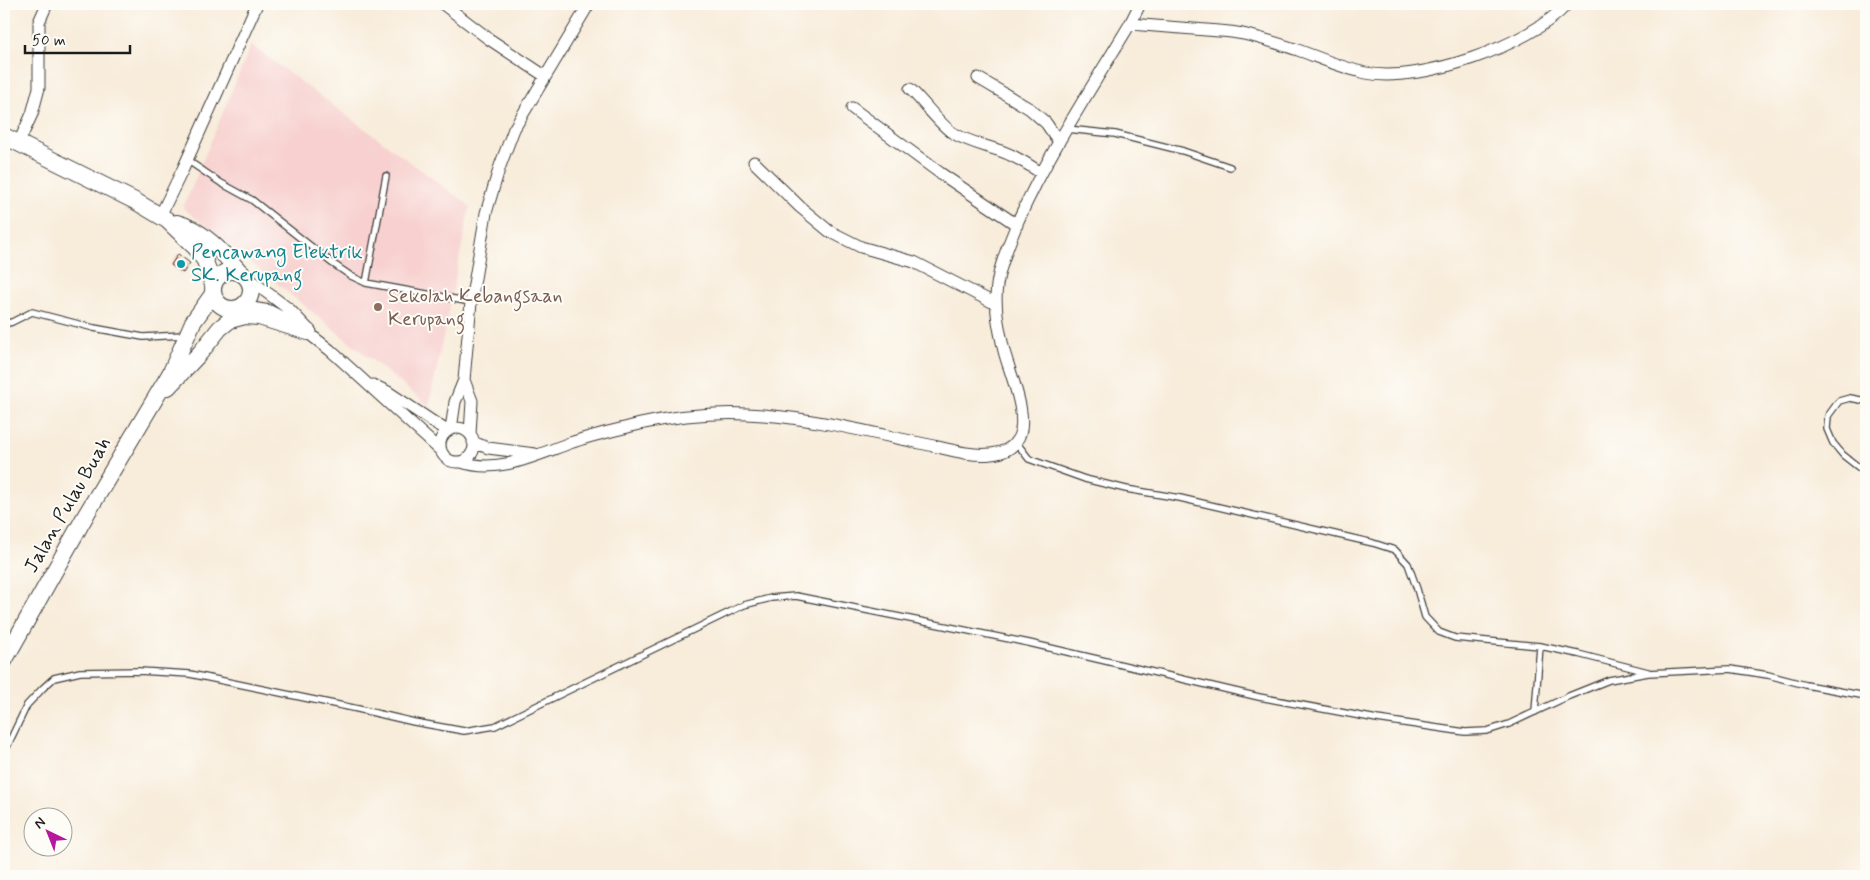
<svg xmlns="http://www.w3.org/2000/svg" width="1870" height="880" font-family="Mynerve,sans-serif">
<rect width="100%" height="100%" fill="#fdfcf7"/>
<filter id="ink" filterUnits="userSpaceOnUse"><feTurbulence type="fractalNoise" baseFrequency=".02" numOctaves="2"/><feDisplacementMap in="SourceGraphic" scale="10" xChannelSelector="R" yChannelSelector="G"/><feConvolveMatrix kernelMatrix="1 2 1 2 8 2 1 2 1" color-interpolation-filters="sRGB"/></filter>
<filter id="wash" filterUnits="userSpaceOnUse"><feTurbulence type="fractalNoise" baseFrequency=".0096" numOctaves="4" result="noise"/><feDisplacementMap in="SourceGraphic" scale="20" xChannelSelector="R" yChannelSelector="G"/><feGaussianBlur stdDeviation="1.12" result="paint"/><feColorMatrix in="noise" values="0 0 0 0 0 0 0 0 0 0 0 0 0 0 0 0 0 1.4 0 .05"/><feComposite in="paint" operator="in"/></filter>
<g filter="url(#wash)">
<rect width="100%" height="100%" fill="#f8ecda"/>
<!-- built -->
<path fill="#f7d0cf" d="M 251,45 L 470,206 L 429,406 L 183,208 Z"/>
<g id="blocks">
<!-- building -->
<path fill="#f5a188" d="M 178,254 L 190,263 L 183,273 L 171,265 Z"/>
</g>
</g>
<g filter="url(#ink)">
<use href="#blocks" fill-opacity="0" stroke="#3d3b38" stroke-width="1"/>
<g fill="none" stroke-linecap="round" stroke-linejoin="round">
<!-- lane casing -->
<g stroke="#3d3b38" stroke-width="8">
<path id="lane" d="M 1067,129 L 1115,134 L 1183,151 L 1230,167
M 187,160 L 221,183 L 252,200 L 332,263 L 351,276 L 366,283 L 386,176
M 366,283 L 471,302
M 4,324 L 12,322 L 32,312 L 94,328 L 143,337 L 184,335
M 1866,401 L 1850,398 L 1839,401 L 1828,416 L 1827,429 L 1833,443 L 1843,455 L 1866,473
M 1016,442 L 1029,459 L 1085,479 L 1126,489 L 1180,498 L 1373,543 L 1395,550 L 1408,564 L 1417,589 L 1425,617 L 1439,632 L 1455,638 L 1540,646 L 1578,654 L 1648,672
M 1535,712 L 1540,646
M 4,753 L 27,705 L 43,688 L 54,678 L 80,672 L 139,671 L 190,674 L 358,709 L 414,722 L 464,731 L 495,726 L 744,605 L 771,598 L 796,596 L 1029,643 L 1259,697 L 1377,719 L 1465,732 L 1487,731 L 1509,724 L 1569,696 L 1609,680 L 1648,673 L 1730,669 L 1768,675 L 1806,685 L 1866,696"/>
</g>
<!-- street casing -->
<g stroke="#3d3b38" stroke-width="13">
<path id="street" d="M 443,4 L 489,39 L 545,76
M 1130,24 C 1155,26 1180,28 1206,30 C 1218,31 1231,31 1243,34 C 1261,38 1280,44 1298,50 C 1320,58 1342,68 1366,73 C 1419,84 1531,45 1567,4
M 978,78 L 1030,109 L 1046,123 L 1059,142
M 910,89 C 923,101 941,126 953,133 C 968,142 984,145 1001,151 C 1015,156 1028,164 1041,173
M 852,108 L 940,173 L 1017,225
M 19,142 L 32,114 L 39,88 L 39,22 L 47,4
M 754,162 L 800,207 L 829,231 L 861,247 L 914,262 L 996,304
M 160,216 L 183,169 L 257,4
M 245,276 L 290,310 L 311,332
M 241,306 L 270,311 L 287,320
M 303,329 L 330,350 L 440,450
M 464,380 L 472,401 L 470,434
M 373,385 L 388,392 L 447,431
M440 445a17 17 0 1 1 34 0a17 17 0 1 1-34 0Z
M 451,429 L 455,402 L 464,380 L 471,302 L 486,213 L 500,166 L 514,129 L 589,4
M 473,442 L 488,448 L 535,454
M 461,462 C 499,474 534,456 570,443 C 592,435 617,430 640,424 C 680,415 721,411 763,415 C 816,419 868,432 920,443 C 941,447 970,457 991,454 C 1001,453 1012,449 1017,440 C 1031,420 1010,374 1004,351 C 999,329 994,307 997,285 C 1000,263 1010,242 1018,221 C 1049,152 1091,89 1130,24 L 1140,4"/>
</g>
<!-- secondary casing -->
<g stroke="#3d3b38" stroke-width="18">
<path id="secondary" d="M 4,136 L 135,201 L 167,220 L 196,248 L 205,261 L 213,285
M 177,223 C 202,229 224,254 241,273
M213 290a19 19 0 1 1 38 0a19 19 0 1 1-38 0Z
M 168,387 L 200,353 L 220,328 L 230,320 L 245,316 L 259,317 L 308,332
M 4,661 L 87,513 L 171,372 L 193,322 L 213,294"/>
</g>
<!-- lane -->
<use href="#lane" stroke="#fff" stroke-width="5.5"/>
<!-- street -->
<use href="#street" stroke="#fff" stroke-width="11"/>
<!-- secondary -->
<use href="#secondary" stroke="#fff" stroke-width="16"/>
</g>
</g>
<!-- markers -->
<circle fill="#0f9aa8" stroke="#fdfcf7" stroke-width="2" cx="181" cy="264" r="5"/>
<circle fill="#8d6e63" stroke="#fdfcf7" stroke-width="2" cx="378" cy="307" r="5"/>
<g text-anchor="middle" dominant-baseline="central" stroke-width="4" stroke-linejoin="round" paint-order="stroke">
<!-- culture labels -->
<g font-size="20" fill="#0d838f" stroke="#fdfcf7" text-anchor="start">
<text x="191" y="252">Pencawang Elektrik<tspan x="191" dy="23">SK. Kerupang</tspan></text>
</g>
<!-- education labels -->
<g font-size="20" fill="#785e54" stroke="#fdfcf7" text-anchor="start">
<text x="388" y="296">Sekolah Kebangsaan<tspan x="388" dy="23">Kerupang</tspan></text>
</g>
<!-- street labels -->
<g font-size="20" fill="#1c1c1c" stroke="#fdfcf7">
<text transform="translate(68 505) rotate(-60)">Jalan Pulau Buah</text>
</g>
</g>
<!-- margin -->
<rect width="1870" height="880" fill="none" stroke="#fdfcf7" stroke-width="20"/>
<!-- north arrow -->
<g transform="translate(48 832) rotate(317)"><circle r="24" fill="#fdfcf7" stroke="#a3a29f"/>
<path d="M0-4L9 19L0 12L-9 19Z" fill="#b5179e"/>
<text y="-8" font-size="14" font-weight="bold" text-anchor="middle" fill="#1c1c1c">N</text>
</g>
<!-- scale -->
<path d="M25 45v8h105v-8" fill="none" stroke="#1c1c1c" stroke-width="2.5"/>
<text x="32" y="45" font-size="15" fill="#1c1c1c" stroke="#fdfcf7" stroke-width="4" paint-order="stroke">50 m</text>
</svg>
